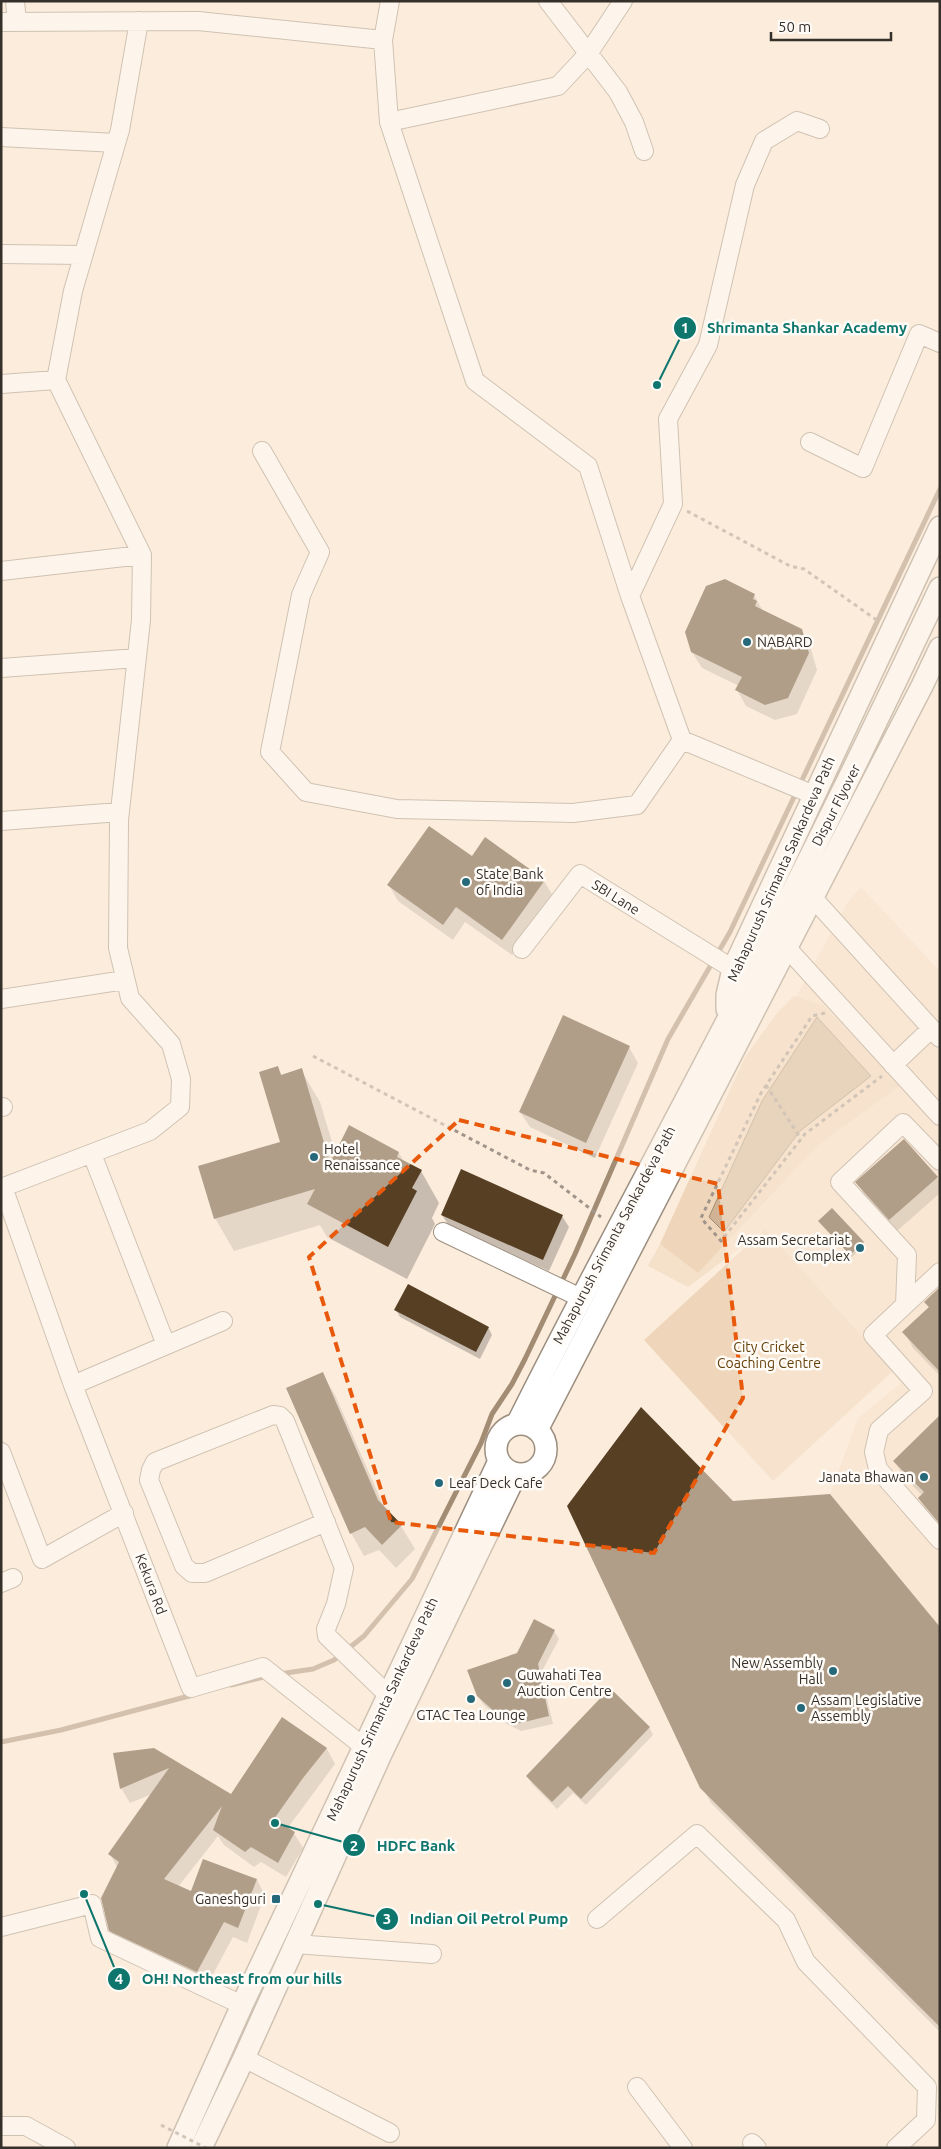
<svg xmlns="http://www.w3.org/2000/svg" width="941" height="2149" font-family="Ubuntu,sans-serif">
<rect width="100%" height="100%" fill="#fbecdc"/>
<!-- built -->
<path fill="#f5e0ca" d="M 861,887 L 940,971 L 940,1627 L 830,1494 L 858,1418 L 901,1383 L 765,1229 L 688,1287 L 648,1266 L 848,902 Z"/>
<!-- green -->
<path fill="#efd6ba" d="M 794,996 L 824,1006 L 901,1085 L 818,1145 L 698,1273 L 660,1244 L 745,1057 L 777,1013 Z
M 765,1229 L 893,1371 L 773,1481 L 644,1340 Z"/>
<!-- water -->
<path fill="#d0b394" stroke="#a28c74" d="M 817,1017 L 871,1076 L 800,1131 L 724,1232 L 709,1217 L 762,1101 Z"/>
<!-- shadow -->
<path fill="#0003" d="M 754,595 L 763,611 L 801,630 L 810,646 L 817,670 L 797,714 L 775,720 L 746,706 L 737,690 L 739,686 L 702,668 L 692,652 Z
M 472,858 L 544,881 L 553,896 L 512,955 L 465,922 L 453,940 L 398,901 L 389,885 Z
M 629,1047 L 638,1063 L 595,1158 L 530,1127 L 520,1112 Z
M 278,1067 L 282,1076 L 301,1070 L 320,1102 L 336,1155 L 399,1153 L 404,1162 L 421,1171 L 439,1203 L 432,1218 L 435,1224 L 407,1279 L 327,1237 L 320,1225 L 234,1251 L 215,1218 L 281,1143 Z
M 904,1141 L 937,1178 L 940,1182 L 940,1193 L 897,1231 L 864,1194 L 857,1182 Z
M 442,1215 L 562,1216 L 569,1227 L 549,1271 L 449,1226 Z
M 822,1224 L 863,1243 L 865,1246 L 852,1257 Z
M 940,1289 L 940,1376 L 913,1348 L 904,1332 L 929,1308 L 926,1302 Z
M 396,1310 L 488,1327 L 492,1335 L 480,1359 L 400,1317 Z
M 323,1374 L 336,1397 L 384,1507 L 401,1526 L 415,1549 L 396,1568 L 379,1550 L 364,1556 L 351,1533 Z
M 940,1417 L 940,1527 L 928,1514 L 919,1498 L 922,1495 L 904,1477 L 895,1462 Z
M 732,1503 L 940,1629 L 940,2032 L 711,1803 L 702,1787 Z
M 554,1631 L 559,1639 L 541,1673 L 553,1724 L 521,1731 L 501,1721 L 483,1704 L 478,1696 L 518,1654 Z
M 282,1718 L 327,1749 L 335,1764 L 287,1829 L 294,1833 L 303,1848 L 286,1877 L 261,1862 L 254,1867 L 224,1845 L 218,1836 L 178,1887 L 192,1893 L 257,1880 L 265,1895 L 247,1943 L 233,1937 L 206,1987 L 119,1946 L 110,1930 L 117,1867 L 110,1854 L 152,1794 L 130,1803 L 121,1788 L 154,1749 L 231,1795 Z
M 649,1727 L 653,1735 L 586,1805 L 573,1793 L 557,1809 L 532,1784 L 527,1776 Z"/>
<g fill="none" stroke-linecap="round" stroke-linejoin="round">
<!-- stream -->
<path stroke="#a28c74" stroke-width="5" d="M 279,1674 L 313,1669 L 334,1660 L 364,1636 L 412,1579 L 481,1443 L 492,1414 L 512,1384 L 525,1359 L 575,1254 L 668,1039 L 730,932 L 940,489
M 231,1685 L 268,1676
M 1,1742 L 61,1730 L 193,1695"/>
</g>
<!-- building -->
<path fill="#573f23" d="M 725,579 L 755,594 L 753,599 L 757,601 L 755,606 L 802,629 L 809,653 L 788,698 L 765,705 L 735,690 L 742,677 L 691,652 L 685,632 L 706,586 Z
M 429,826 L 472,856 L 485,837 L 545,880 L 502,940 L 456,907 L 443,925 L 387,885 Z
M 563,1015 L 630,1046 L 586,1143 L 519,1112 Z
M 278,1066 L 281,1075 L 302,1068 L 330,1163 L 349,1125 L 399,1152 L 397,1157 L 422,1170 L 412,1188 L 417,1191 L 388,1247 L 307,1204 L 315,1189 L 214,1219 L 198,1166 L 280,1142 L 259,1072 Z
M 904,1139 L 938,1177 L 889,1220 L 855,1182 Z
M 461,1169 L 563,1215 L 543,1260 L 441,1215 Z
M 832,1208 L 864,1242 L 850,1255 L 818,1221 Z
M 408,1284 L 489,1327 L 476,1352 L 394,1310 Z
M 940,1287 L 940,1372 L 902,1332 L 929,1307 L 924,1302 Z
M 323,1372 L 378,1500 L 402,1525 L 382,1545 L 365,1527 L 350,1534 L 286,1388 Z
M 641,1407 L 733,1501 L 830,1494 L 940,1627 L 940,2027 L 700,1788 L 567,1506 Z
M 940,1415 L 940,1524 L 918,1498 L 924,1492 L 893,1461 Z
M 534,1619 L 555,1630 L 538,1664 L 549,1716 L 516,1724 L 496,1713 L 477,1696 L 467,1670 L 517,1653 Z
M 610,1688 L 650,1727 L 581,1799 L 568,1786 L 552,1802 L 526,1776 Z
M 282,1717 L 327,1748 L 303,1778 L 274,1819 L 295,1832 L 278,1863 L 251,1847 L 245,1852 L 213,1830 L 222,1806 L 164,1879 L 191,1891 L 203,1859 L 257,1879 L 238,1928 L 224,1922 L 197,1972 L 109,1931 L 101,1898 L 119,1862 L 108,1854 L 169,1768 L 120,1789 L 113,1753 L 154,1748 L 231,1794 Z"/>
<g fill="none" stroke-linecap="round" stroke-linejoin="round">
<!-- minor casing -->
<g stroke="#9c8f80" stroke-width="20">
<path id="minor" d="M 15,1 L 17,22
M 548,1 L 618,92 L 634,122 L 644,151
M 1,22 L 198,21 L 383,40 L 389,122 L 558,86 L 588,54 L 623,1
M 383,40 L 390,1
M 389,122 L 475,381 L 588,466 L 630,596
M 1,137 L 116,143
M 1,254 L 83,255
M 1,384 L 56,380 L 73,291 L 120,130 L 139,21
M 810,442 L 863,468 L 919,334 L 940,343
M 262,451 L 320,552 L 301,595 L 270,752 L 306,792 L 397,809 L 573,813 L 637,805 L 682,740
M 1,571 L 142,555
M 1,668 L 137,658
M 814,795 L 682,740 L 630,596 L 673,504 L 668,419 L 708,345 L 745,185 L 764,141 L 797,121 L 820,129
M 1,821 L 120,812
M 813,898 L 940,1038
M 787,948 L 940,1116
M 522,949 L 580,874 L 733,969
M 1,999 L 125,980
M 893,1065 L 931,1029
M 1,1107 L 3,1107
M 92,1154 L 166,1345
M 3,1187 L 73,1385 L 223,1321
M 1,1188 L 150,1131 L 180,1107 L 181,1079 L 171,1044 L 130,998 L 118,948 L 119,820 L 141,620 L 142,555 L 56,380
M 443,1232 L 581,1298
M 940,1272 L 873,1335 L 923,1391 L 879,1430 L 874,1452 L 878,1469 L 940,1540
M 905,1305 L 907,1255 L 840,1182 L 903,1123 L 940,1161
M 73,1385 L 191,1688 L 263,1667 L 364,1747
M 1,1452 L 42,1559 L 124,1513
M 326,1522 L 205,1573 L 192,1573 L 184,1566 L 149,1480 L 151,1470 L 155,1462 L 273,1415 L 280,1416 L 285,1421 L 344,1568 L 336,1604 L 326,1629 L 327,1636 L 388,1695
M 1,1583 L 13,1578
M 597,1919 L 697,1834 L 786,1920 L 806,1962 L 927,2087 L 926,2120 L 896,2148
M 1,1927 L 92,1904 L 100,1938 L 242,2005
M 295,1944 L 432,1954
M 244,2058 L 390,2133
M 637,2087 L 683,2148
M 1,2126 L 26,2126 L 66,2148
M 752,2143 L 757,2148"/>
</g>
<!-- major casing -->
<g stroke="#9c8f80" stroke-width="24">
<path id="major" d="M 727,1009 L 727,995 L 733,969 L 940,527
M 517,1424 C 585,1288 658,1154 728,1019 C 801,877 872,733 940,588
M496 1449a25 25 0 1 1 50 0a25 25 0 1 1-50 0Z
M 537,1430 L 922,686 L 940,648
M 178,2148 L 242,2005 L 499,1461
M 201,2148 L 244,2058 L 381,1754 L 516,1474"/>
</g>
<!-- path -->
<path stroke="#a0958a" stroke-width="3" stroke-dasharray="4 4" stroke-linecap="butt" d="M 687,511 L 790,566 L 804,569 L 878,621
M 825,1013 L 812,1016 L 761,1093 L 701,1218 L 721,1241 L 805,1134 L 882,1076
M 313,1056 L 530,1170 L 544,1173 L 601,1217
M 766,1085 L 801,1139"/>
<!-- minor -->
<use href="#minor" stroke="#fff" stroke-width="18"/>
<!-- major -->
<use href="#major" stroke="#fff" stroke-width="21"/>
<!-- path-bridge -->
<path stroke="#a0958a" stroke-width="3" stroke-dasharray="4 4" stroke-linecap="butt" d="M 161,2125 L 206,2148"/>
</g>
<!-- marked area -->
<path d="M0 0H941V2149H0ZM 459,1120 L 718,1184 L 743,1398 L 654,1553 L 391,1522 L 309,1257 Z" fill="#fbecdc" fill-opacity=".55" fill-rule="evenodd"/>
<path fill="none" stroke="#e8590c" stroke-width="4" stroke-dasharray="10 6" stroke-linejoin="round" d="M 459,1120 L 718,1184 L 743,1398 L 654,1553 L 391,1522 L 309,1257 Z"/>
<!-- markers -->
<g fill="#26697b" stroke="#fffcf8" stroke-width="2">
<circle cx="747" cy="642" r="5"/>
<circle cx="466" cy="882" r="5"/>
<circle cx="314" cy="1157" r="5"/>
<circle cx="860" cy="1248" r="5"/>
<circle cx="924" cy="1477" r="5"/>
<circle cx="439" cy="1483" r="5"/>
<circle cx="833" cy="1671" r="5"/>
<circle cx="507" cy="1683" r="5"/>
<circle cx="471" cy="1699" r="5"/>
<circle cx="801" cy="1708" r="5"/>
<rect x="271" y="1894" width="10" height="10" rx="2.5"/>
</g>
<g text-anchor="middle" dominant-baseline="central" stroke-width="5" stroke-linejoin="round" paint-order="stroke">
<!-- poi labels -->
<g font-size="14" fill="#36302a" stroke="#fffcf8" text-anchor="start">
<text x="757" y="642">NABARD</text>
<text x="476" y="874">State Bank<tspan x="476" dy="16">of India</tspan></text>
<text x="324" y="1149">Hotel<tspan x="324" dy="16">Renaissance</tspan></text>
<text x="850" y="1240" text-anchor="end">Assam Secretariat<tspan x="850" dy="16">Complex</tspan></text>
<text x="914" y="1477" text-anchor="end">Janata Bhawan</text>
<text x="449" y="1483">Leaf Deck Cafe</text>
<text x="823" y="1663" text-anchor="end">New Assembly<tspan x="823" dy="16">Hall</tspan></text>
<text x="517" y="1675">Guwahati Tea<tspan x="517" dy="16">Auction Centre</tspan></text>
<text x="811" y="1700">Assam Legislative<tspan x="811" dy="16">Assembly</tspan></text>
<text x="471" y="1715" text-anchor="middle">GTAC Tea Lounge</text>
<text x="266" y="1899" text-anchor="end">Ganeshguri</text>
</g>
<!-- street labels -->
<g font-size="14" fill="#36302a" stroke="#fffcf8">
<text transform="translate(836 805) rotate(-63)">Dispur Flyover</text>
<text transform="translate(781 869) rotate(-66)">Mahapurush Srimanta Sankardeva Path</text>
<text transform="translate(616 897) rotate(32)">SBI Lane</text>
<text transform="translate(614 1235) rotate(-62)">Mahapurush Srimanta Sankardeva Path</text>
<text transform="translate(151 1584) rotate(69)">Kekura Rd</text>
<text transform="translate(382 1709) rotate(-65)">Mahapurush Srimanta Sankardeva Path</text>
</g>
<!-- park labels -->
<g font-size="14" fill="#653f08" stroke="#fffcf8">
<text x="769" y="1347">City Cricket<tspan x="769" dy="16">Coaching Centre</tspan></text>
</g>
</g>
<!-- callouts -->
<path fill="none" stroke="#0f766e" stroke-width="2" d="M657 385L685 328M275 1823L354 1845M318 1904L387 1919M84 1894L119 1979"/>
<g fill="#0f766e" stroke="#fffcf8" stroke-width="2">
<circle cx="657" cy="385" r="5"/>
<circle cx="275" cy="1823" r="5"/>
<circle cx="318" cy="1904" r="5"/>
<circle cx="84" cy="1894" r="5"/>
<circle cx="685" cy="328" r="12"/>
<circle cx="354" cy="1845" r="12"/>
<circle cx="387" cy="1919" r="12"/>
<circle cx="119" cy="1979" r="12"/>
</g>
<g font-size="15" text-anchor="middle" font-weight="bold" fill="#fff">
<text x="685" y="333">1</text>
<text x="354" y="1851">2</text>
<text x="387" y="1924">3</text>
<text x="119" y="1984">4</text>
</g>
<g font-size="15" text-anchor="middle" font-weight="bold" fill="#0f766e" stroke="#fffcf8" stroke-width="5" stroke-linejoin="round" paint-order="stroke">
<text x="807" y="333">Shrimanta Shankar Academy</text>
<text x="416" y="1851">HDFC Bank</text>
<text x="489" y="1924">Indian Oil Petrol Pump</text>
<text x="242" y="1984">OH! Northeast from our hills</text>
</g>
<!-- border -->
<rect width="941" height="2149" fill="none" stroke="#36302a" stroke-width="5"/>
<!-- scale -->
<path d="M771 32v8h120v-8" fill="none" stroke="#36302a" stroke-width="2.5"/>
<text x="778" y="32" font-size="15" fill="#36302a" stroke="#fffcf8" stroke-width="4" paint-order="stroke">50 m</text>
</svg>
